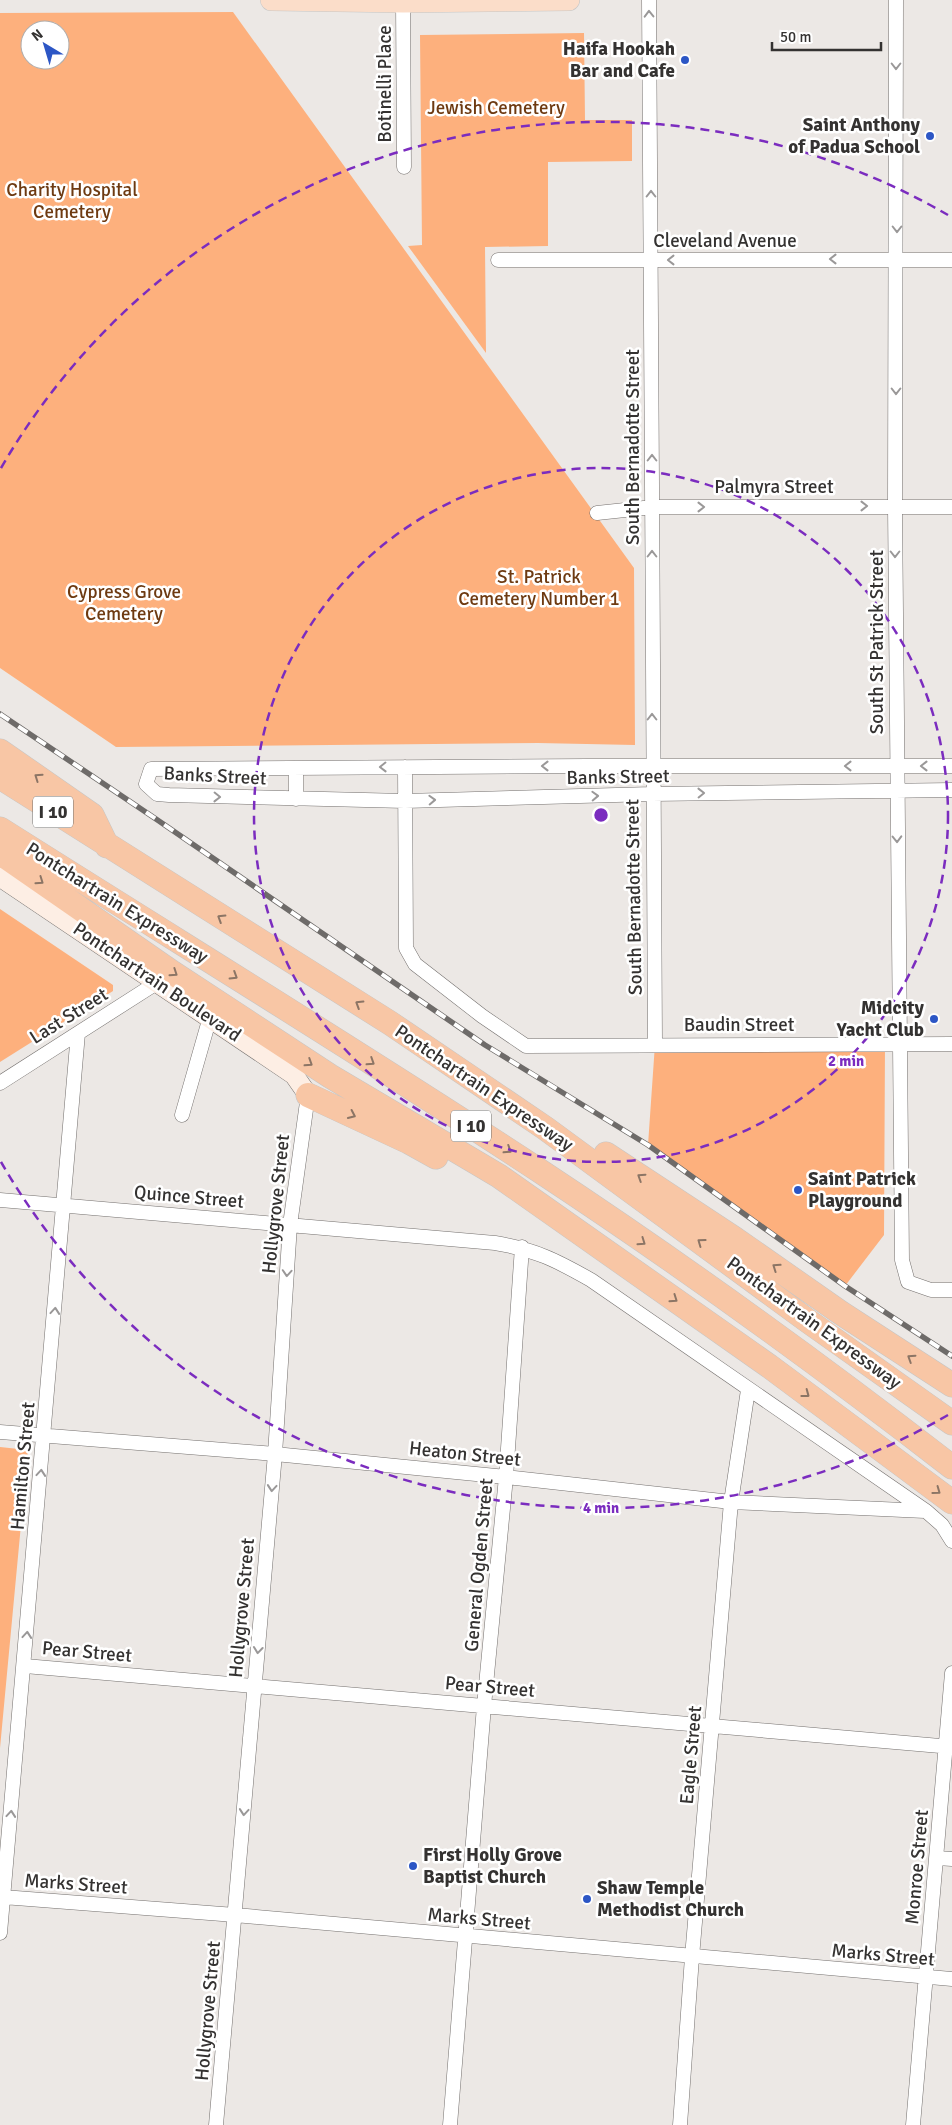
<svg xmlns="http://www.w3.org/2000/svg" width="952" height="2125" font-family="Signika,sans-serif">
<rect width="100%" height="100%" fill="#ece8e5"/>
<!-- green -->
<path fill="#fdb07d" fill-rule="evenodd" d="M 233,12 L 634,568 L 635,745 L 538,743 L 116,747 L 0,668 L 0,13 ZM 30,30 L 60,30 L 60,60 L 30,60 Z
M 584,33 L 585,120 L 632,120 L 632,161 L 548,162 L 548,246 L 485,247 L 486,353 L 408,246 L 422,245 L 420,35 Z
M 0,909 L 113,985 L 113,991 L 0,1062 Z
M 655,1044 L 885,1044 L 884,1235 L 845,1286 L 648,1145 Z
M 0,1447 L 28,1450 L 0,1748 Z"/>
<g fill="none" stroke-linecap="round" stroke-linejoin="round">
<!-- street casing -->
<g stroke="#74706e" stroke-width="15">
<path id="street" d="M 403,0 L 404,167
M 649,0 C 654,348 651,696 655,1044
M 896,0 L 895,506 L 902,1260 L 908,1282 L 931,1290 L 952,1290
M 498,260 L 952,260
M 597,513 L 653,507 L 952,507
M 952,766 L 588,766 L 151,769 L 146,784 L 157,794 L 169,795 L 405,801 L 652,794 L 952,790
M 405,767 L 406,948 L 415,964 L 482,1016 L 526,1046 L 952,1044
M 296,768 L 296,799
M 0,1083 L 158,982
M 182,1115 L 210,1017
M 0,1200 L 495,1243 C 536,1250 556,1260 591,1280 L 926,1511 L 942,1525 L 952,1541
M 0,1432 L 275,1454 L 506,1477 L 731,1502 L 925,1511
M 25,1666 L 952,1747
M 937,1858 L 952,1859
M 3,1897 L 235,1915 L 952,1979
M 0,1933 L 78,1033
M 216,2125 L 275,1454 L 290,1225 L 308,1095
M 450,2125 L 484,1706 L 506,1477 L 522,1247
M 680,2125 L 692,1957 L 731,1502 L 748,1390
M 913,2125 L 952,1673"/>
</g>
<!-- secondary casing -->
<g stroke="#74706e" stroke-width="20">
<path id="secondary" d="M 0,877 L 294,1075 L 308,1095"/>
</g>
<!-- primary casing -->
<g stroke="#c6c6c5" stroke-width="22">
<path id="primary" d="M 271,0 L 403,2 L 569,0"/>
</g>
<!-- highway casing -->
<g stroke="#c6c6c5" stroke-width="25">
<path id="highway" d="M 0,751 L 92,815 L 107,846
M 0,777 L 390,1023 L 545,1128 L 808,1321 L 952,1423
M 0,829 C 180,943 362,1054 540,1171 C 681,1264 819,1364 952,1467
M 0,853 L 173,973 L 330,1076 L 499,1176 L 769,1366 L 952,1502
M 308,1095 L 409,1142 L 436,1157
M 606,1154 L 735,1239 L 841,1313 L 952,1385"/>
</g>
<!-- street -->
<use href="#street" stroke="#fff" stroke-width="14"/>
<!-- secondary -->
<use href="#secondary" stroke="#fdeee4" stroke-width="19"/>
<!-- primary -->
<use href="#primary" stroke="#fbddc9" stroke-width="21"/>
<!-- highway -->
<use href="#highway" stroke="#f8c6a5" stroke-width="24"/>
<!-- rail casing -->
<g stroke="#6e6b69" stroke-width="5.5">
<path id="rail" d="M 0,714 L 156,819 L 485,1045 L 648,1145 L 845,1286 L 952,1356"/>
</g>
<!-- rail -->
<use href="#rail" stroke="#fff" stroke-width="4" stroke-dasharray="11" stroke-linecap="butt"/>
</g>
<!-- one-way arrows -->
<defs><path id="oneway-chevron" d="M-2-3.5L2.5 0L-2 3.5" fill="none" stroke-width="1.6" stroke-linecap="round" stroke-linejoin="round" transform="scale(1.25)"/></defs>
<g stroke="#9a9898">
<use href="#oneway-chevron" transform="translate(649 14) rotate(-91)"/>
<use href="#oneway-chevron" transform="translate(896 66) rotate(90)"/>
<use href="#oneway-chevron" transform="translate(651 194) rotate(-90)"/>
<use href="#oneway-chevron" transform="translate(897 229) rotate(90)"/>
<use href="#oneway-chevron" transform="translate(833 259) rotate(180)"/>
<use href="#oneway-chevron" transform="translate(671 260) rotate(180)"/>
<use href="#oneway-chevron" transform="translate(896 391) rotate(90)"/>
<use href="#oneway-chevron" transform="translate(652 458) rotate(-90)"/>
<use href="#oneway-chevron" transform="translate(864 506)"/>
<use href="#oneway-chevron" transform="translate(701 507)"/>
<use href="#oneway-chevron" transform="translate(652 554) rotate(-90)"/>
<use href="#oneway-chevron" transform="translate(895 554) rotate(90)"/>
<use href="#oneway-chevron" transform="translate(652 717) rotate(-90)"/>
<use href="#oneway-chevron" transform="translate(545 766) rotate(180)"/>
<use href="#oneway-chevron" transform="translate(848 766) rotate(-180)"/>
<use href="#oneway-chevron" transform="translate(924 766) rotate(180)"/>
<use href="#oneway-chevron" transform="translate(383 767) rotate(179)"/>
<use href="#oneway-chevron" transform="translate(701 793) rotate(-1)"/>
<use href="#oneway-chevron" transform="translate(595 796) rotate(-2)"/>
<use href="#oneway-chevron" transform="translate(217 797) rotate(1)"/>
<use href="#oneway-chevron" transform="translate(432 800) rotate(-2)"/>
<use href="#oneway-chevron" transform="translate(897 839) rotate(89)"/>
<use href="#oneway-chevron" transform="translate(287 1273) rotate(94)"/>
<use href="#oneway-chevron" transform="translate(55 1311) rotate(-85)"/>
<use href="#oneway-chevron" transform="translate(41 1473) rotate(-85)"/>
<use href="#oneway-chevron" transform="translate(272 1488) rotate(95)"/>
<use href="#oneway-chevron" transform="translate(27 1635) rotate(-85)"/>
<use href="#oneway-chevron" transform="translate(258 1650) rotate(96)"/>
<use href="#oneway-chevron" transform="translate(244 1812) rotate(95)"/>
<use href="#oneway-chevron" transform="translate(11 1814) rotate(-85)"/>
</g>
<g stroke="#8c7565">
<use href="#oneway-chevron" transform="translate(38 777) rotate(-145)"/>
<use href="#oneway-chevron" transform="translate(40 881) rotate(35)"/>
<use href="#oneway-chevron" transform="translate(221 918) rotate(-148)"/>
<use href="#oneway-chevron" transform="translate(174 973) rotate(34)"/>
<use href="#oneway-chevron" transform="translate(234 976) rotate(32)"/>
<use href="#oneway-chevron" transform="translate(359 1004) rotate(-148)"/>
<use href="#oneway-chevron" transform="translate(371 1062) rotate(33)"/>
<use href="#oneway-chevron" transform="translate(309 1063) rotate(33)"/>
<use href="#oneway-chevron" transform="translate(352 1115) rotate(25)"/>
<use href="#oneway-chevron" transform="translate(508 1150) rotate(33)"/>
<use href="#oneway-chevron" transform="translate(641 1177) rotate(-147)"/>
<use href="#oneway-chevron" transform="translate(642 1242) rotate(35)"/>
<use href="#oneway-chevron" transform="translate(701 1242) rotate(-144)"/>
<use href="#oneway-chevron" transform="translate(776 1267) rotate(-145)"/>
<use href="#oneway-chevron" transform="translate(674 1299) rotate(35)"/>
<use href="#oneway-chevron" transform="translate(911 1358) rotate(-147)"/>
<use href="#oneway-chevron" transform="translate(806 1394) rotate(37)"/>
<use href="#oneway-chevron" transform="translate(937 1491) rotate(36)"/>
</g>
<!-- distance rings -->
<g fill="none" stroke="#7b2cbf" stroke-width="2.5" stroke-dasharray="9 6">
<circle cx="601" cy="815" r="347"/>
<path d="M948 1415A693 693 0 0 1 1 1162M1 468A693 693 0 0 1 948 215"/>
</g>
<!-- markers -->
<g fill="#2c56c5" stroke="#fff" stroke-width="2">
<circle cx="685" cy="60" r="5"/>
<circle cx="930" cy="136" r="5"/>
<circle cx="934" cy="1019" r="5"/>
<circle cx="798" cy="1190" r="5"/>
<circle cx="413" cy="1866" r="5"/>
<circle cx="587" cy="1899" r="5"/>
</g>
<g text-anchor="middle" dominant-baseline="central" stroke-width="5" stroke-linejoin="round" paint-order="stroke">
<!-- shield labels -->
<g fill="#fff" stroke="#71706f" stroke-width="1">
<rect x="33" y="796.5" width="40" height="31" rx="4"/>
<rect x="451" y="1110.5" width="40" height="31" rx="4"/>
</g>
<g font-size="18" font-weight="bold" fill="#343231">
<text x="53" y="812">I 10</text>
<text x="471" y="1126">I 10</text>
</g>
<!-- poi labels -->
<g font-size="19" font-weight="bold" fill="#343231" stroke="#fff" text-anchor="end">
<text x="675" y="49">Haifa Hookah<tspan x="675" dy="22">Bar and Cafe</tspan></text>
<text x="920" y="125">Saint Anthony<tspan x="920" dy="22">of Padua School</tspan></text>
<text x="924" y="1008">Midcity<tspan x="924" dy="22">Yacht Club</tspan></text>
<text x="808" y="1179" text-anchor="start">Saint Patrick<tspan x="808" dy="22">Playground</tspan></text>
<text x="423" y="1855" text-anchor="start">First Holly Grove<tspan x="423" dy="22">Baptist Church</tspan></text>
<text x="597" y="1888" text-anchor="start">Shaw Temple<tspan x="597" dy="22">Methodist Church</tspan></text>
</g>
<!-- street labels -->
<g font-size="19" fill="#343231" stroke="#fff">
<text transform="translate(385 84) rotate(-90)">Botinelli Place</text>
<text x="725" y="241">Cleveland Avenue</text>
<text transform="translate(633 447) rotate(-90)">South Bernadotte Street</text>
<text x="774" y="487">Palmyra Street</text>
<text transform="translate(877 642) rotate(-90)">South St Patrick Street</text>
<text transform="translate(215 776) rotate(3)">Banks Street</text>
<text transform="translate(618 777) rotate(-1)">Banks Street</text>
<text transform="translate(634 897) rotate(-91)">South Bernadotte Street</text>
<text transform="translate(117 903) rotate(32)">Pontchartrain Expressway</text>
<text transform="translate(157 982) rotate(34)">Pontchartrain Boulevard</text>
<text transform="translate(69 1016) rotate(-32)">Last Street</text>
<text x="739" y="1025">Baudin Street</text>
<text transform="translate(484 1088) rotate(34)">Pontchartrain Expressway</text>
<text transform="translate(189 1197) rotate(5)">Quince Street</text>
<text transform="translate(276 1204) rotate(-84)">Hollygrove Street</text>
<text transform="translate(814 1323) rotate(36)">Pontchartrain Expressway</text>
<text transform="translate(465 1454) rotate(6)">Heaton Street</text>
<text transform="translate(23 1466) rotate(-85)">Hamilton Street</text>
<text transform="translate(479 1565) rotate(-85)">General Ogden Street</text>
<text transform="translate(242 1608) rotate(-85)">Hollygrove Street</text>
<text transform="translate(87 1652) rotate(5)">Pear Street</text>
<text transform="translate(490 1687) rotate(5)">Pear Street</text>
<text transform="translate(691 1755) rotate(-85)">Eagle Street</text>
<text transform="translate(917 1867) rotate(-85)">Monroe Street</text>
<text transform="translate(76 1884) rotate(4)">Marks Street</text>
<text transform="translate(479 1919) rotate(5)">Marks Street</text>
<text transform="translate(883 1955) rotate(5)">Marks Street</text>
<text transform="translate(208 2011) rotate(-85)">Hollygrove Street</text>
</g>
<!-- park labels -->
<g font-size="19" fill="#6e3a11" stroke="#fff">
<text x="496" y="108">Jewish Cemetery</text>
<text x="72" y="190">Charity Hospital<tspan x="72" dy="22">Cemetery</tspan></text>
<text x="539" y="577">St. Patrick<tspan x="539" dy="22">Cemetery Number 1</tspan></text>
<text x="124" y="592">Cypress Grove<tspan x="124" dy="22">Cemetery</tspan></text>
</g>
</g>
<circle cx="601" cy="815" r="8" fill="#7b2cbf" stroke="#fff" stroke-width="2.5"/>
<g font-size="15" text-anchor="middle" font-weight="bold" fill="#7b2cbf" stroke="#fff" stroke-width="5" stroke-linejoin="round" paint-order="stroke">
<text x="846" y="1066">2 min</text>
<text x="601" y="1513">4 min</text>
</g>
<!-- north arrow -->
<g transform="translate(45 45) rotate(322)"><circle r="24" fill="#ffffff" stroke="#aeadad"/>
<path d="M0-4L9 19L0 12L-9 19Z" fill="#2c56c5"/>
<text y="-8" font-size="14" font-weight="bold" text-anchor="middle" fill="#343231">N</text>
</g>
<!-- scale -->
<path d="M772 42v8h109v-8" fill="none" stroke="#343231" stroke-width="2.5"/>
<text x="780" y="42" font-size="15" fill="#343231" stroke="#ffffff" stroke-width="4" paint-order="stroke">50 m</text>
</svg>
